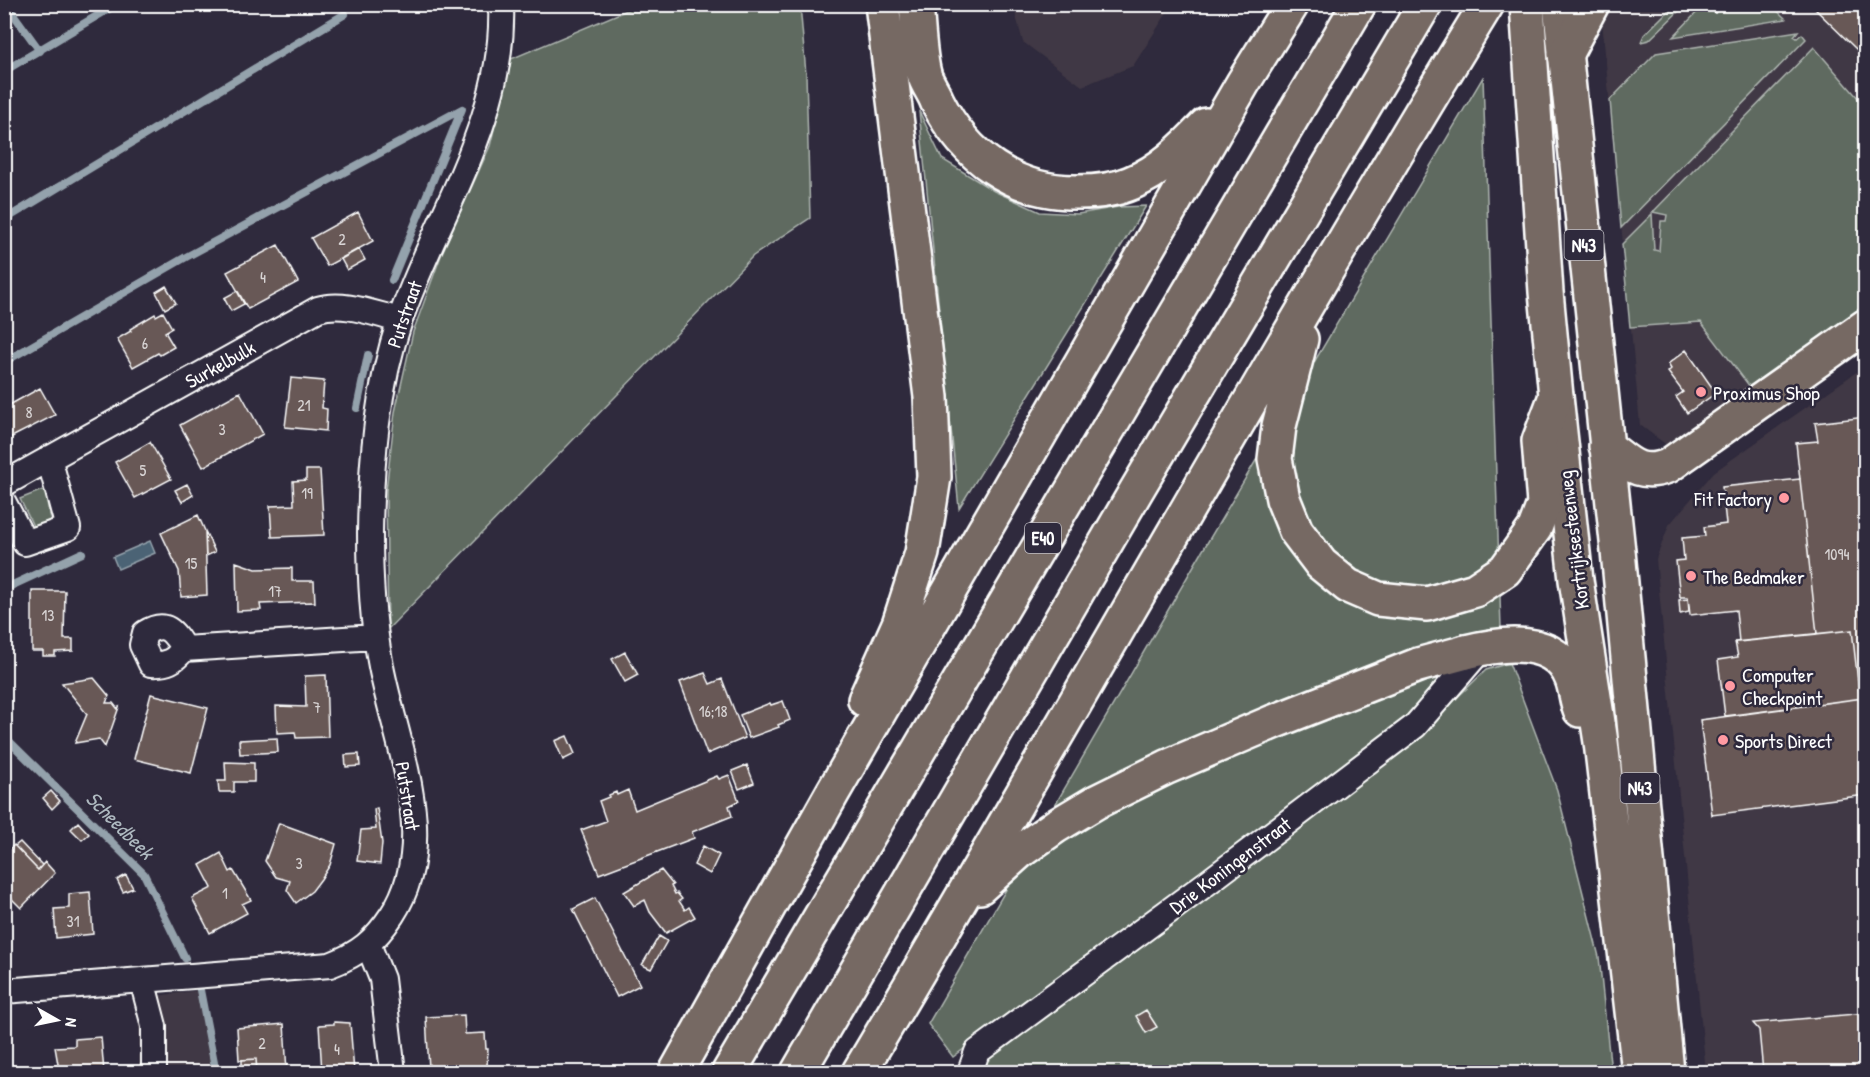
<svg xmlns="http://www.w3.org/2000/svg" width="1870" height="1077" font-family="'Patrick Hand',sans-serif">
<rect width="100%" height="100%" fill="#2f2a3d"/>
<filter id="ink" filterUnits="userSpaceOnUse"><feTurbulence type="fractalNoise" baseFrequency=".0167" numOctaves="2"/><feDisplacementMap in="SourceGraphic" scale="12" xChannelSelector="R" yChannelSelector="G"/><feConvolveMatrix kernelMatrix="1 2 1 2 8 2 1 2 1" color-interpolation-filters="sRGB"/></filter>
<g filter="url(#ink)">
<!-- built -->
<path fill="#403844" d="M 1013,5 L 1013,4 L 1172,5 L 1133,66 L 1082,86 L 1023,42 Z
M 1611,5 L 1865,5 L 1865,305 L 1668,446 L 1640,425 L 1602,21 Z
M 1865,366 L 1865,1072 L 1706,1072 L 1656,559 L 1669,525 L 1714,472 Z
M 200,990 L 216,1072 L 139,1072 L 139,1028 L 135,999 Z"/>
<!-- green -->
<path fill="#5e6b60" stroke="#aeb5b0" stroke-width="1.5" d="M 639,5 L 800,5 L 806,74 L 810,218 L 753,256 L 388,629 L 386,491 L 395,412 L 413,332 L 442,253 L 490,146 L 511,59 Z
M 1674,5 L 1685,5 L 1649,40 L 1641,42 L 1644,35 Z
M 1704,5 L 1711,5 L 1709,7 L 1715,13 L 1723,5 L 1771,5 L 1786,19 L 1673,37 Z
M 1798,31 L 1794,36 L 1797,38 L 1802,34 L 1806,39 L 1621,228 L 1610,100 L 1656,53 Z
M 1814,47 L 1865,106 L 1865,305 L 1750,387 L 1701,322 L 1630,327 L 1622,244 L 1652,214 L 1654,250 L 1659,251 L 1661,221 L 1666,221 L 1667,215 L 1653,212 Z
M 1483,77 L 1501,628 L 1480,634 L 1443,682 L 1390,731 L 953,1057 L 928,1024 L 1200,555 Z
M 919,111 L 942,159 L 994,191 L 1040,212 L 1078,214 L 1118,207 L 1146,206 L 959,508 Z
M 45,489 L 50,520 L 34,528 L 20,499 Z
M 1509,663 L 1557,790 L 1599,957 L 1611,1072 L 1295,1072 L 1297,1065 L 1271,1072 L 981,1072 L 987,1053 L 1417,736 L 1486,670 Z"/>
<!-- water -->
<path fill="#4c6474" stroke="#94a2ac" stroke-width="1.5" d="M 150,541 L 155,553 L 118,569 L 113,557 Z"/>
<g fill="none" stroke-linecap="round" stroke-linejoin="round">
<!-- stream -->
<path stroke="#94a2ac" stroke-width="8" d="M 6,4 L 40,51
M 4,71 L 117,4
M 4,220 L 345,14
M 4,362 L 186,257 L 462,109 L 392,280
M 357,408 L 368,355
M 4,589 L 82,553
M 4,736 L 144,874 L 185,958
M 200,990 L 216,1072"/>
</g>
<!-- building -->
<path fill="#685856" stroke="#fff" stroke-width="1.5" d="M 1711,4 L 1723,4 L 1715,13 L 1708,7 Z
M 1810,4 L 1866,4 L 1866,58 L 1855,48 Z
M 358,212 L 373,241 L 327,266 L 311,238 Z
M 278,245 L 298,282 L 248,309 L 227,272 Z
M 359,249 L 365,260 L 347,270 L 341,259 Z
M 166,286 L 176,303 L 165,309 L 156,292 Z
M 237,291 L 244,304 L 231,311 L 224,298 Z
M 163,312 L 172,328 L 165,332 L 174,347 L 160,355 L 158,353 L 133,367 L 117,339 L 131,331 L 130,329 L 155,314 L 156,316 Z
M 1686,350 L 1716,393 L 1687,413 L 1676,397 L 1683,392 L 1668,372 L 1671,369 L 1668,364 Z
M 291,378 L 324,381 L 322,408 L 327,409 L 326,431 L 285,427 Z
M 40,388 L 55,415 L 4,441 L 4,408 Z
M 240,392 L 263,434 L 203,467 L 180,425 Z
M 1866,417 L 1866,698 L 1863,698 L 1862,690 L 1859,691 L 1852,630 L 1817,634 L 1796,443 L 1818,441 L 1815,423 Z
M 150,442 L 171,479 L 135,498 L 115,462 Z
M 306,470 L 320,470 L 324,535 L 272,537 L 270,506 L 294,505 L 293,481 L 306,480 Z
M 1800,479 L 1817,634 L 1739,642 L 1736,610 L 1690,615 L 1688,597 L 1680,597 L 1676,561 L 1684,560 L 1682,538 L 1705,536 L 1704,527 L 1726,524 L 1722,487 Z
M 187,484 L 193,495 L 182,502 L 175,490 Z
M 198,515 L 205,531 L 207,595 L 181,597 L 179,571 L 161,533 Z
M 205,531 L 215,552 L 206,556 Z
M 236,562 L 256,569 L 292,568 L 292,581 L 314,581 L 315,603 L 313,602 L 260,604 L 261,610 L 237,611 Z
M 32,591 L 65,591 L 64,639 L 73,639 L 73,651 L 55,652 L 55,656 L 43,656 L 43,651 L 32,651 Z
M 1688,599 L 1689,612 L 1680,614 L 1679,600 Z
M 1852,630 L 1859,691 L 1862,690 L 1863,698 L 1725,716 L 1718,660 L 1738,657 L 1735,642 Z
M 625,652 L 638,675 L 625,682 L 612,659 Z
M 705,673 L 710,684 L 722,679 L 745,738 L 707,754 L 680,682 Z
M 326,675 L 328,737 L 296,738 L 295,732 L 277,733 L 276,706 L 306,707 L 305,676 Z
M 94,678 L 109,696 L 106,703 L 113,703 L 117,708 L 119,707 L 105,747 L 99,739 L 75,743 L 87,714 L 62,683 Z
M 151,694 L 208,708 L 191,773 L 134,759 Z
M 1863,698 L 1866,698 L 1866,795 L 1712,815 L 1700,720 Z
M 783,701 L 790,720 L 778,725 L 779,727 L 749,738 L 740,715 L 770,703 L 771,705 Z
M 567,736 L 575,754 L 563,760 L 555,741 Z
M 277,738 L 278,752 L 240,754 L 239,740 Z
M 359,754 L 360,766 L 346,767 L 345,755 Z
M 225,762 L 254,763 L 254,782 L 234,782 L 234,792 L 219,792 L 218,781 L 226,781 Z
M 747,765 L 754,783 L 739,789 L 732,771 Z
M 729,775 L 739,801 L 729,806 L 732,816 L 692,832 L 694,838 L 599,874 L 581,830 L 606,821 L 599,801 L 609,797 L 609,795 L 616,792 L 617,795 L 628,790 L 635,810 L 717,776 L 719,779 Z
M 51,791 L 60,801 L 52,809 L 43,798 Z
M 377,808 L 382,843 L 380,864 L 357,861 L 361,830 L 376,829 L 374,809 Z
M 78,822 L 89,834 L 82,840 L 71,829 Z
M 279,823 L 336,844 L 330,865 L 321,879 L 312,891 L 296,903 L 287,890 L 290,881 L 276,877 L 265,861 Z
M 20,842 L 42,865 L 38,870 L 15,846 Z
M 14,845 L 38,870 L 45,862 L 55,873 L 21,908 L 4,891 L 4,854 Z
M 703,846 L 719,855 L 710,874 L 694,865 Z
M 221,853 L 230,872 L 233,870 L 251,900 L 242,904 L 247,913 L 210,933 L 192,898 L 212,888 L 200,865 Z
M 661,870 L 673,885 L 671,886 L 675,894 L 677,893 L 682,899 L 679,901 L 685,910 L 689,907 L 695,917 L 666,933 L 650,912 L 645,900 L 634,906 L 624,892 Z
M 126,875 L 133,888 L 123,892 L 117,880 Z
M 90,892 L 93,934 L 56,938 L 54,909 L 69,908 L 69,894 Z
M 595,898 L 640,985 L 617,997 L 573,909 Z
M 659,936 L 667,941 L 651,969 L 642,965 Z
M 1146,1010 L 1157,1027 L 1146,1033 L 1136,1016 Z
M 1866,1013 L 1866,1072 L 1763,1072 L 1759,1030 L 1753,1023 Z
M 464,1015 L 465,1034 L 485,1033 L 486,1049 L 488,1049 L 487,1066 L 429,1069 L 426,1017 Z
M 334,1022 L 350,1023 L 354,1072 L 322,1072 L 319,1025 L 334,1024 Z
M 284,1024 L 287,1072 L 257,1072 L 256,1059 L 239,1060 L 237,1028 Z
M 101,1037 L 104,1072 L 57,1072 L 57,1070 L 59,1070 L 55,1047 L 75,1046 L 75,1039 Z
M 256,1059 L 257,1072 L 242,1072 L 242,1060 Z
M 467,1067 L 467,1072 L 437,1072 L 437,1069 Z"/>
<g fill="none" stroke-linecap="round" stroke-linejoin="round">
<!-- street casing -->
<g stroke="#fff" stroke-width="28">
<path id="street" d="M 4,484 L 318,309 C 344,301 374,314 400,320
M 4,503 L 25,543 L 68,528 L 49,458
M 184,649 C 174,661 167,665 151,664 L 142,645 L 145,633 C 166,620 173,631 184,649 L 376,637
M 368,944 L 382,979 L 393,1072
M 142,980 L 154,1026 L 154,1072
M 4,991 L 330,965 C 359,954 375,941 392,915 C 442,839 394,741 380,661 C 372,619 370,575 370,533 C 371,461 377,388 400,320 C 436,216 506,118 501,4
M 970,1072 L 977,1052 L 1207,883 L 1415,726 L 1483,647"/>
</g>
<!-- primary casing -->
<g stroke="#fff" stroke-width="38">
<path id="primary" d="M 1527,4 L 1546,292 L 1556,396 L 1576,580 L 1601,742 L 1639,1072
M 1560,4 L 1618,551 L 1667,1072
M 1606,446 C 1629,463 1638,477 1668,466 L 1866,326
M 1466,652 C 1501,643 1556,635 1572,679 C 1576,689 1576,700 1580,710"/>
</g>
<!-- highway casing -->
<g stroke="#fff" stroke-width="38">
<path id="highway" d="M 916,4 C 918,24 919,59 925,77 C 928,85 934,93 937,101 C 965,157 1014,193 1078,192 C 1095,192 1115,190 1131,183 C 1161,171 1184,148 1206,125
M 1565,55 L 1592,4
M 1301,339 L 1279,426 L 1275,459 L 1283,499 L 1296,531 L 1321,564 L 1348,586 L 1378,599 L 1427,604 L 1475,590 L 1505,570 L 1535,528 L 1544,504 L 1539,441 L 1556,396
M 865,700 L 899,624 L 922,553 L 934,477 L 931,397 L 882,4
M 980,887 L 1019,852 L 1056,826 L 1096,802 L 1167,767 L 1273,722 L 1418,665 L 1466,652
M 676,1072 L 833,792 L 1243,83 L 1292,4
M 729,1072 L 1359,4
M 798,1072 L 1136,491 L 1425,4
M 859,1072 C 1070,718 1271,356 1487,4"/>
</g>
<!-- street -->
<use href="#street" stroke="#2f2a3d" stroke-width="24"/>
<!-- primary -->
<use href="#primary" stroke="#766964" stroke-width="33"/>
<!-- highway -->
<use href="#highway" stroke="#766964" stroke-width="33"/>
</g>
</g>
<!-- markers -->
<g fill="#ff9aa2" stroke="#2f2a3d" stroke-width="2">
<circle cx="1701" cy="392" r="6"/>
<circle cx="1784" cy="498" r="6"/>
<circle cx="1691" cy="576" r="6"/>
<circle cx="1730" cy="686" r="6"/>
<circle cx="1723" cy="740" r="6"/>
</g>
<g text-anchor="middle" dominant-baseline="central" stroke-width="5" stroke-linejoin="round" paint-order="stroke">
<!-- number labels -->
<g font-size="16" fill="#d9d5d5">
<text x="342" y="239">2</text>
<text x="263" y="277">4</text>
<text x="145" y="343">6</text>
<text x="304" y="405">21</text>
<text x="29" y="412">8</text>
<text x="222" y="429">3</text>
<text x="143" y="470">5</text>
<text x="307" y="493">19</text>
<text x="1837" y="554">1094</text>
<text x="191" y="563">15</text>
<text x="275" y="591">17</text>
<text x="48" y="615">13</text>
<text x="317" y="707">7</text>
<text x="713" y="711">16;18</text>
<text x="299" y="863">3</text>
<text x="225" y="893">1</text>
<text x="73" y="921">31</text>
<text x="262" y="1043">2</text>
<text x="337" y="1049">4</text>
</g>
<!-- shield labels -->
<g fill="#2f2a3d" stroke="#c1bfc5" stroke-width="1.5">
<rect x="1564.5" y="230" width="39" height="30" rx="4.5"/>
<rect x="1025" y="523" width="36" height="30" rx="4.5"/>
<rect x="1620.5" y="773" width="39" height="30" rx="4.5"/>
</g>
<g font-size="18" font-weight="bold" fill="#fff">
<text x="1584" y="245">N43</text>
<text x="1043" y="538">E40</text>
<text x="1640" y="788">N43</text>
</g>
<!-- street labels -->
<g font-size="20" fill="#fff" stroke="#2f2a3d">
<text transform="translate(404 314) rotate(-71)">Putstraat</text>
<text transform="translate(220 364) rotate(-29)">Surkelbulk</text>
<text transform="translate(1573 540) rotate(-97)">Kortrijksesteenweg</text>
<text transform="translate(408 796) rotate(81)">Putstraat</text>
<text transform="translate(1230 865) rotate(-37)">Drie Koningenstraat</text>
</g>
<!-- poi labels -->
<g font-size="20" fill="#fff" stroke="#2f2a3d" text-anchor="start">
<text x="1713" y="392">Proximus Shop</text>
<text x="1772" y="498" text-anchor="end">Fit Factory</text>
<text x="1703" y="576">The Bedmaker</text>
<text x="1742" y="674">Computer<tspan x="1742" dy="23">Checkpoint</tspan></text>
<text x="1735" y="740">Sports Direct</text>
</g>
<!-- water labels -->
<g font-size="21" font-style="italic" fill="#aeb9c0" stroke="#2f2a3d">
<text transform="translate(120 825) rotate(45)">Scheedbeek</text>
</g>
</g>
<!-- margin -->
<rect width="1870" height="1077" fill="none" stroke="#2f2a3d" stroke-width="24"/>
<rect x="12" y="12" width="1846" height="1053" fill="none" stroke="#fff" stroke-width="2" filter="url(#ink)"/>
<!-- north arrow -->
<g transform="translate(57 1020) rotate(99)" stroke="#2f2a3d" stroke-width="4.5" paint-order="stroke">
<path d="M0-4.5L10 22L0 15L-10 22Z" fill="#ffffff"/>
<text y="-9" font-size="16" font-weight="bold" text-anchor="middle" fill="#ffffff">N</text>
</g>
</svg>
